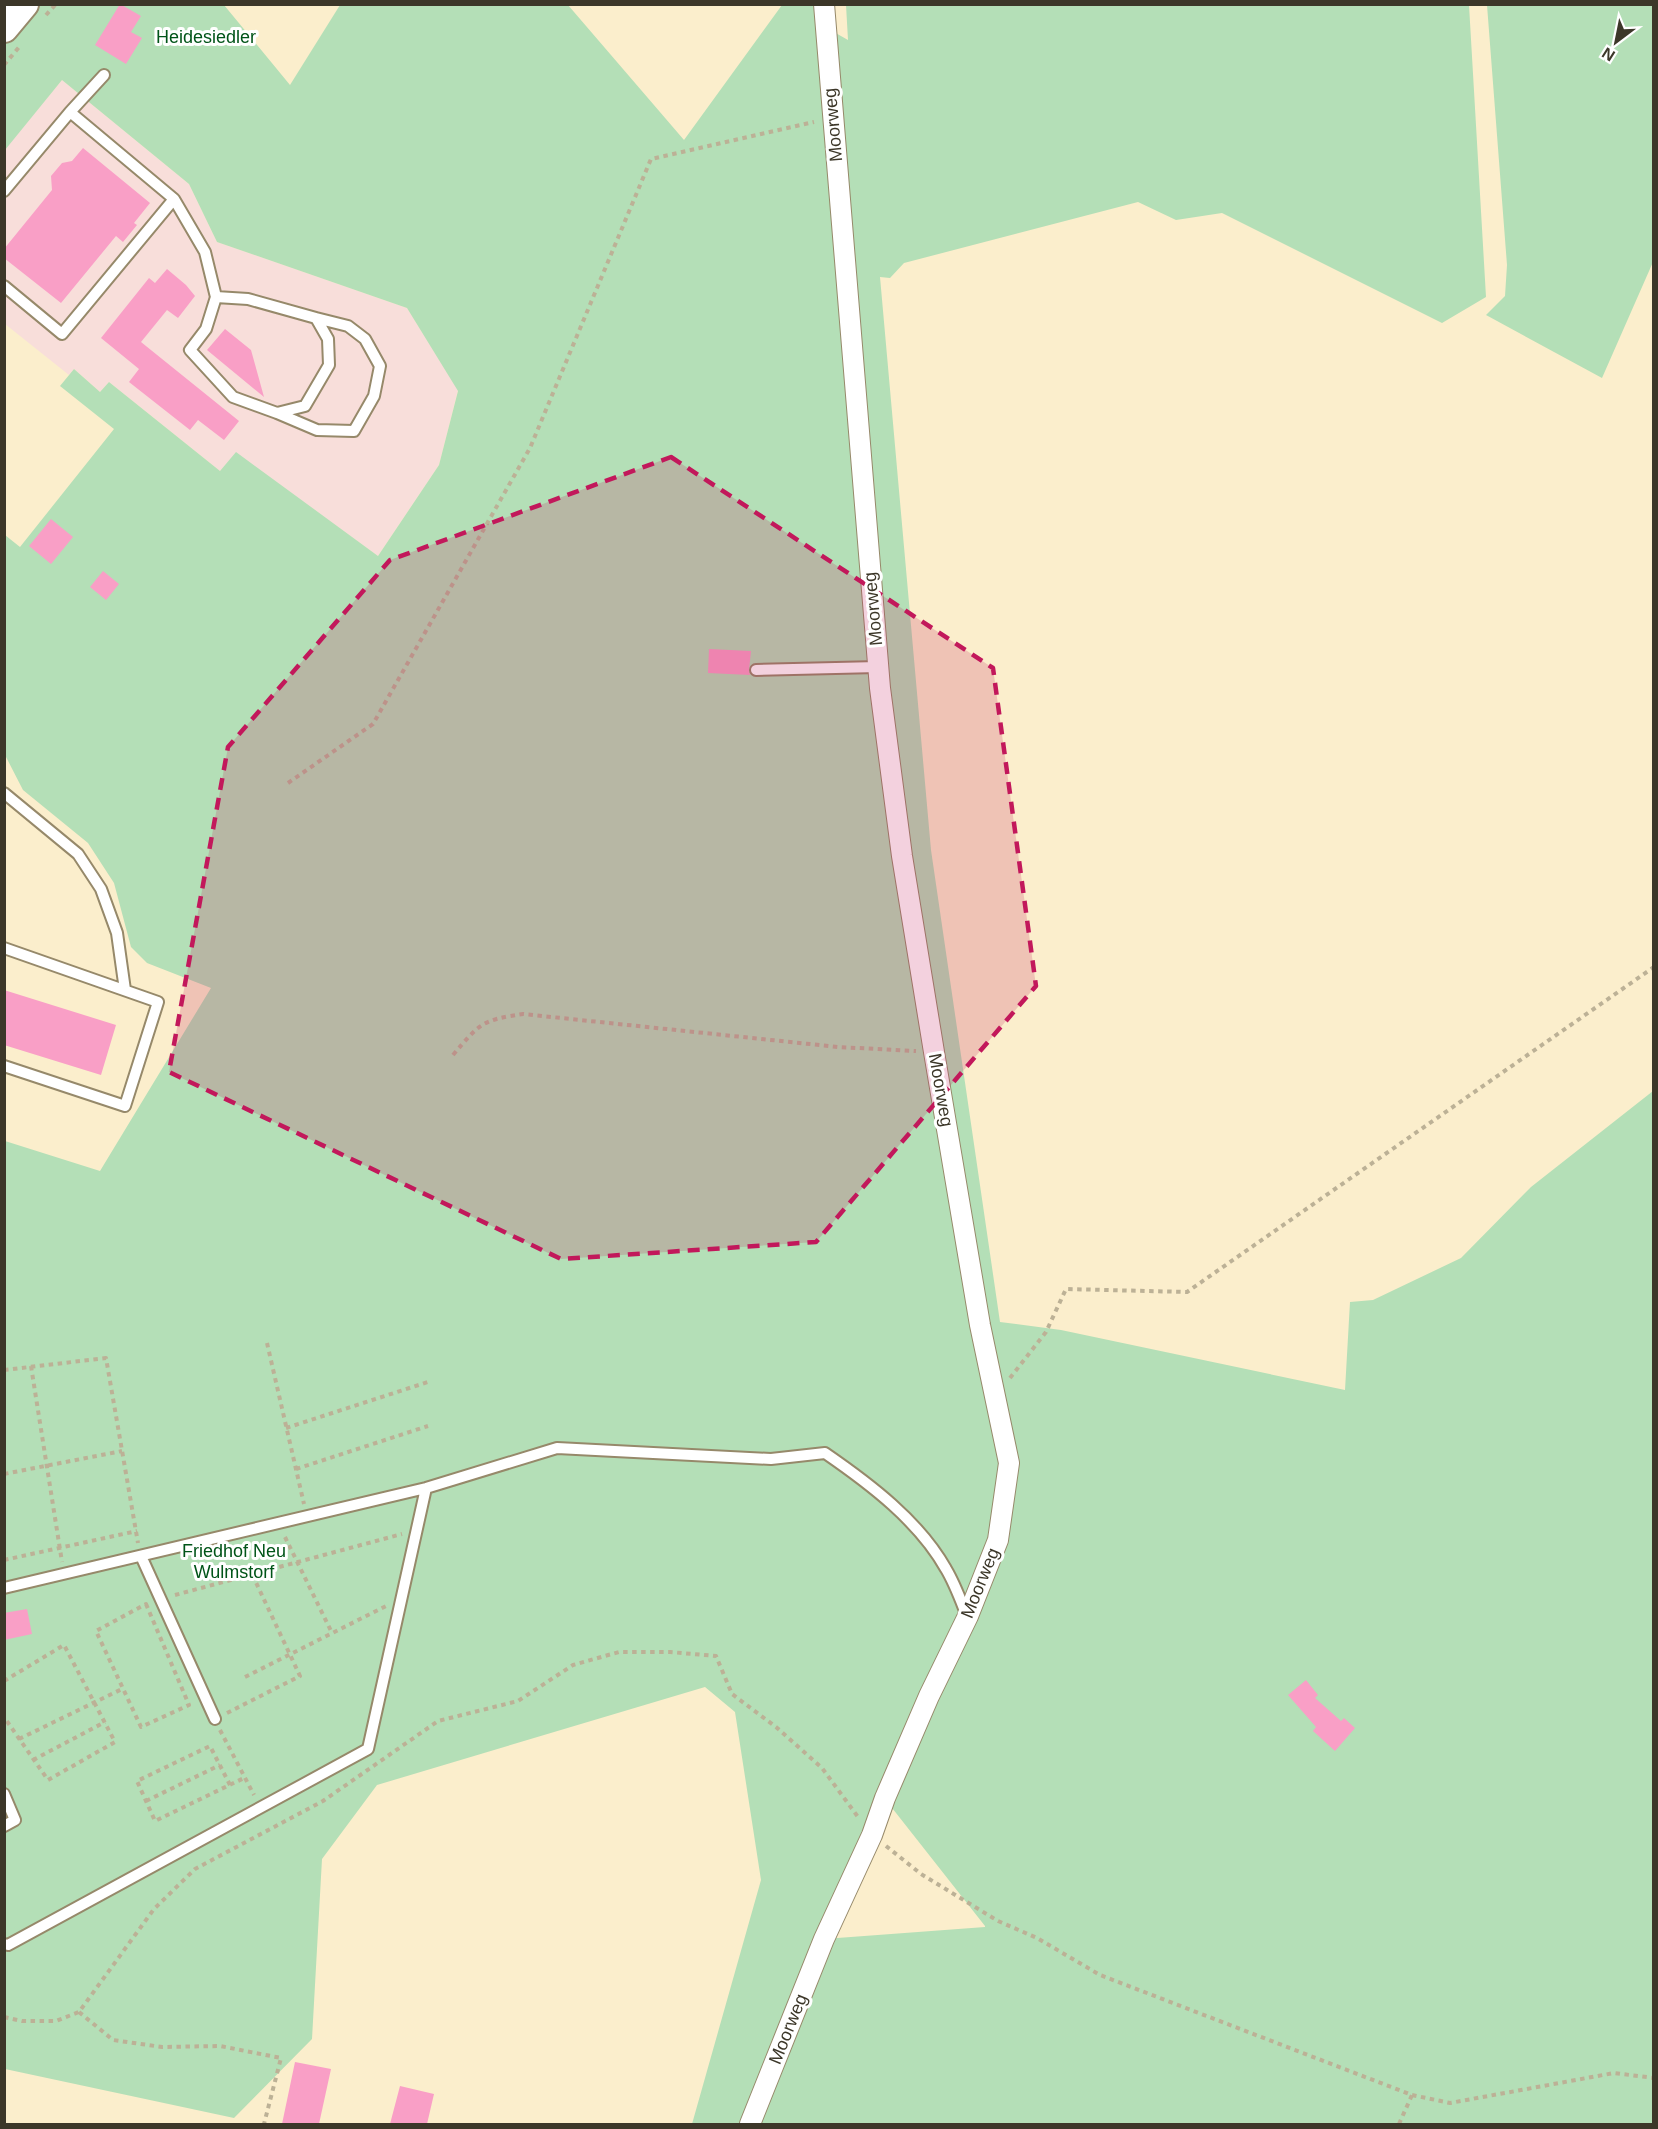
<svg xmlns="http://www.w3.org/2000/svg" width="1658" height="2129" font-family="Helvetica,sans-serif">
<rect width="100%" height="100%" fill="#fbeecc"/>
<!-- commercial -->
<path fill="#f8deda" d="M 62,80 L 189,184 L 217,242 L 407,308 L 458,390 L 439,465 L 378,556 L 236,453 L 220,471 L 109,382 L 100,392 L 74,369 L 69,375 L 5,324 L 4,150 Z"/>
<!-- green -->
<path fill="#b4dfb7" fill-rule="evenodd" d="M 4,5 L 224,5 L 290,85 L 340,5 L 568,5 L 684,140 L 782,5 L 819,5 L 825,27 L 848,40 L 846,5 L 1469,5 L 1486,297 L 1442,323 L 1222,213 L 1176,220 L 1138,202 L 904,263 L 890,278 L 880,277 L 931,850 L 1000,1322 L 1061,1330 L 1345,1390 L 1350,1302 L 1373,1300 L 1461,1258 L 1531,1187 L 1653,1091 L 1653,2124 L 692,2124 L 761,1880 L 735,1712 L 705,1687 L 377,1785 L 322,1859 L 312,2039 L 234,2118 L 5,2069 L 5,1141 L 100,1171 L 211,988 L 147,963 L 131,947 L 114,883 L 88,843 L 23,790 L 5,755 L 5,535 L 20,547 L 114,429 L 60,386 L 74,369 L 100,392 L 109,382 L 220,471 L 236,452 L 378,556 L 439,465 L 458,391 L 407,308 L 217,242 L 189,184 L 62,80 L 5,150 ZM 885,1799 L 985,1926 L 985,1927 L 824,1939 Z
M 1487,5 L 1653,5 L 1653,262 L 1602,378 L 1486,315 L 1505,296 L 1507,265 Z"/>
<!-- building -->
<path fill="#f99fc6" d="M 120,4 L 141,16 L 131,32 L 142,38 L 126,64 L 95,45 Z
M 83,148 L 150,203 L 134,223 L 137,225 L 123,242 L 116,236 L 61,303 L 4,258 L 4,249 L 52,190 L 51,176 L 62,163 L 72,161 Z
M 167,269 L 186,285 L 195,296 L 178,318 L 167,310 L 141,342 L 239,421 L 224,440 L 198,420 L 190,430 L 129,382 L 139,369 L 101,338 L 149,278 L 155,283 Z
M 225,329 L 251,350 L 264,397 L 207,350 Z
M 51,519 L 73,537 L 51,564 L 29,546 Z
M 103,571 L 119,584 L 106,600 L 90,587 Z
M 709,649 L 751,651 L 749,670 L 750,675 L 708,673 Z
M 4,990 L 116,1025 L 101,1075 L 4,1045 Z
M 27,1609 L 32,1634 L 4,1640 L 4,1613 Z
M 1306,1680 L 1318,1695 L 1315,1698 L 1341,1721 L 1344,1718 L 1355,1728 L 1335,1751 L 1313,1731 L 1316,1727 L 1288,1695 Z
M 295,2062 L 331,2069 L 319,2124 L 282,2124 Z
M 400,2086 L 434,2094 L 427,2124 L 390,2124 Z"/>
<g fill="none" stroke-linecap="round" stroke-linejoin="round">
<!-- lane casing -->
<g stroke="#96896a" stroke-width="14">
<path id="lane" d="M 70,112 L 104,75
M 4,191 L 70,112 L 174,199 L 62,334 L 4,286
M 174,199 L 205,252 L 216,297 L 206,329 L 190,350 L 233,397 L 277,413 L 305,406 L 329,365 L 328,339 L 316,318 L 248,299 L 216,297
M 277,413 L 317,430 L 354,431 L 374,396 L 380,366 L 365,339 L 348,326 L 316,318
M 756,670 L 878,667
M 4,793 L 78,854 L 101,889 L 117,933 L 125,990
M 4,948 L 158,1002 L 125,1106 L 4,1066
M 141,1556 L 215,1719
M 4,1588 L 426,1488 L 557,1448 L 771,1459 L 825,1453 C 870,1484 919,1521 946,1569 C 955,1584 961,1601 967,1616
M 4,1794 L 15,1820 L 4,1826
M 4,1944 L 8,1945 L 368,1749 L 426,1488"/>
</g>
<!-- street casing -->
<g stroke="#96896a" stroke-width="22">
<path id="street" d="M 750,2124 L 824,1939 L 872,1835 L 885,1798 L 929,1696 L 968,1616 L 998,1540 L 1009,1463 L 980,1325 L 934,1052 L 902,856 L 880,688 L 824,4"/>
</g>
<!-- secondary casing -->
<g stroke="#96896a" stroke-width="32">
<path id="secondary" d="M 4,28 L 24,4"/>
</g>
<!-- path -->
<path stroke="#bcb196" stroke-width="4" stroke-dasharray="4.5 4.5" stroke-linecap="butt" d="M 46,15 L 56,4
M 4,65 L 20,46
M 288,783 L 373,724 L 530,448 L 651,159 L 814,122
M 453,1055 C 480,1023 482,1020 523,1014 L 838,1047 L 916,1051
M 267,1343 L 304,1504
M 31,1366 L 62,1562
M 4,1370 L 106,1358 L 138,1543
M 1010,1378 L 1046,1332 L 1066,1289 L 1187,1292 L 1654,967
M 286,1428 L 431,1381
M 296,1469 L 428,1426
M 4,1474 L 122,1451
M 285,1537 L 332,1633
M 4,1560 L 137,1531
M 175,1595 L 402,1534
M 146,1604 L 189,1705 L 141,1727 L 96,1631 Z
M 245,1677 L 386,1606
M 4,1681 L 64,1645 L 115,1742 L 48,1780 L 4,1717
M 227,1713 L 300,1676 L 252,1574
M 220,1730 L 254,1795
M 19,1739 L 122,1689
M 33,1760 L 105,1722
M 230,1785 L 210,1746 L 137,1781 L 155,1821 L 244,1778
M 146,1801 L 220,1765
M 886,1846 L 921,1874 L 998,1921 L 1037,1938 L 1100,1975 L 1412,2095 L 1450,2103 L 1614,2073 L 1654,2078
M 79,2012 L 113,2040 L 162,2047 L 220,2046 L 281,2058 L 264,2124
M 4,2017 L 22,2021 L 56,2021 L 79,2012 L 154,1909 L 195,1869 L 323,1801 L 438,1721 L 518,1701 L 573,1665 L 619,1652 L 670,1652 L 716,1656 L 732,1694 L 776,1727 L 822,1768 L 858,1817
M 1399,2124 L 1412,2095"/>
<!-- lane -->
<use href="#lane" stroke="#fff" stroke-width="10"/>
<!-- street -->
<use href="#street" stroke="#fff" stroke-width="20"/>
<!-- secondary -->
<use href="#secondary" stroke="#fff" stroke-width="28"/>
</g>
<!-- marked area -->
<path fill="#c2185b" fill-opacity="0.2" stroke="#c2185b" stroke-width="4.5" stroke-dasharray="12 8" stroke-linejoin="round" d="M 671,457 L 993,668 L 1036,986 L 816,1242 L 561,1259 L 169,1072 L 228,747 L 390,560 Z"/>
<g text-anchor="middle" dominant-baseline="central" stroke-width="6" stroke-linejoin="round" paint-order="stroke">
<!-- park labels -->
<g font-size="18" fill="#005418" stroke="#fff">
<text x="206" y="37">Heidesiedler</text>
<text x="234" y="1551">Friedhof Neu<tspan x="234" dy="21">Wulmstorf</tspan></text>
</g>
<!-- street labels -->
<g font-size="18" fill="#3c3729" stroke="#fff">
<text transform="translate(833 125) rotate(-95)">Moorweg</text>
<text transform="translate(873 609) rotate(-95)">Moorweg</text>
<text transform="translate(941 1090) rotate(80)">Moorweg</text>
<text transform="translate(980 1583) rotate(-68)">Moorweg</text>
<text transform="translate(788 2029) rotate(-68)">Moorweg</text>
</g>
</g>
<!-- border -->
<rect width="1658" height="2129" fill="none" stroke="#3c3729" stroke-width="12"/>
<!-- north arrow -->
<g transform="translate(1616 42) rotate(212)" stroke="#ffffff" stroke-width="4.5" paint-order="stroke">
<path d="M0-4.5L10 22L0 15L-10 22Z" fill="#3c3729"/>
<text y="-9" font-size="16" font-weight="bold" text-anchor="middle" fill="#3c3729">N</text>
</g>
</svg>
